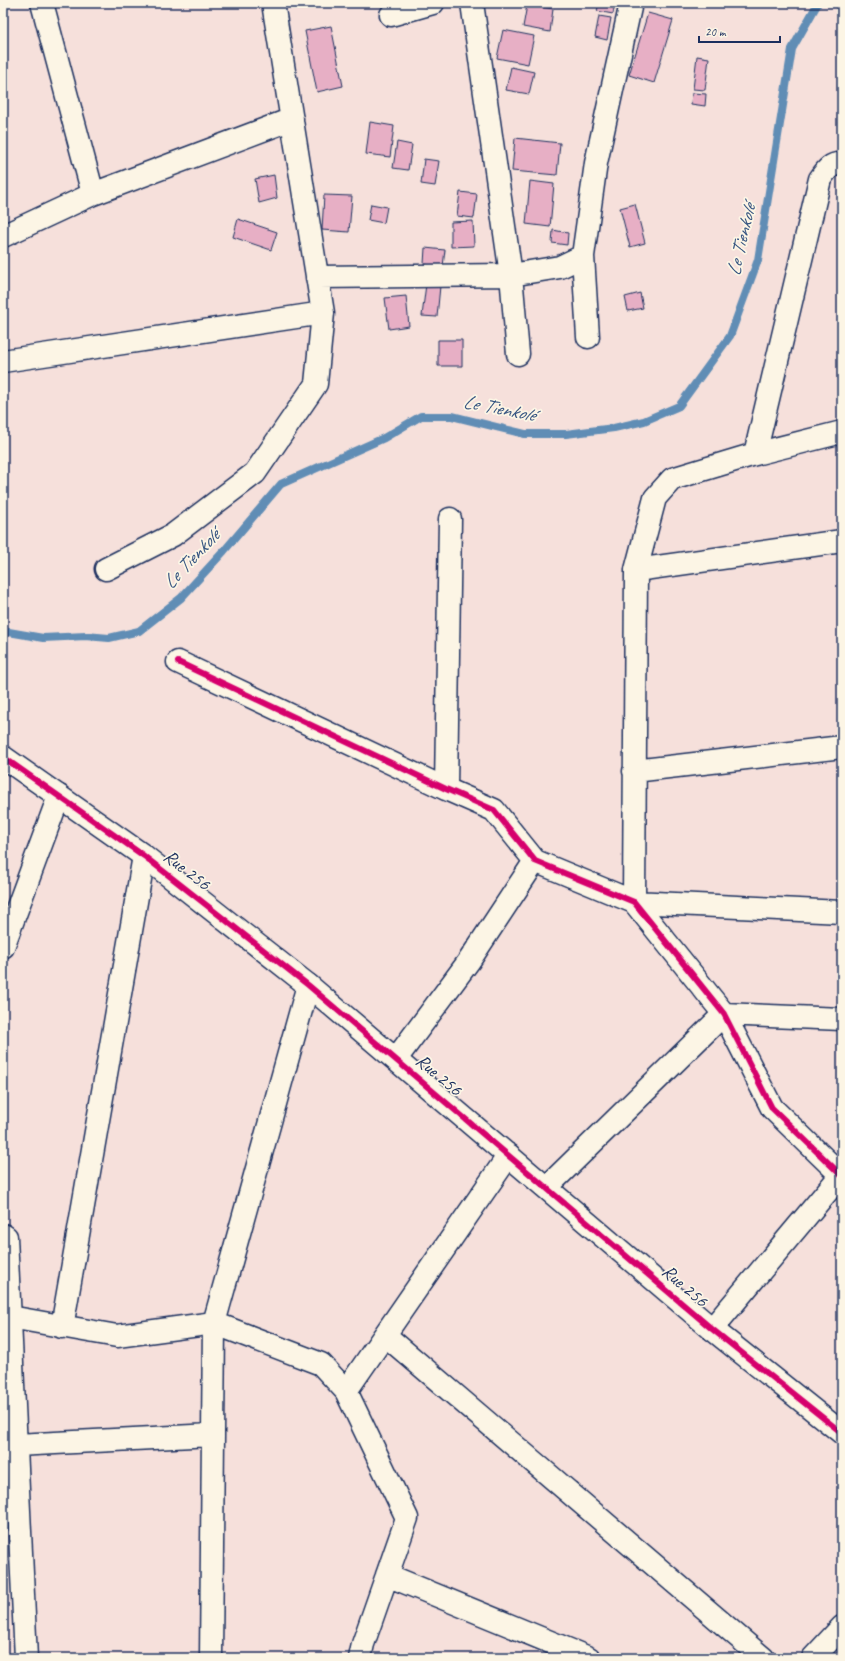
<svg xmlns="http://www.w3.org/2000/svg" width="845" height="1661" font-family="Caveat,sans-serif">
<rect width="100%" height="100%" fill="#f6e0db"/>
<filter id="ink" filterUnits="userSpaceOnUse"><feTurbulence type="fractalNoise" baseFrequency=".025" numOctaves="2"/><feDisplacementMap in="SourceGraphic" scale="8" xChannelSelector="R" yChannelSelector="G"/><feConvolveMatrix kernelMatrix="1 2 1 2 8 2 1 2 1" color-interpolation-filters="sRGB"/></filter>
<g filter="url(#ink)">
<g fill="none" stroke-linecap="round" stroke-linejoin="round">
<!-- stream -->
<path stroke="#608db5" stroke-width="8" d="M 3,631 L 43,638 L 86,636 L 109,638 L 139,631 L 181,598 L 224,551 L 281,484 L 384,438 L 421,416 L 452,416 L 525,434 L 566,434 L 614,428 L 644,421 L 679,406 L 730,336 L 758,260 L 792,49 L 818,3"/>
</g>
<!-- building -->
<path fill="#e7afc5" stroke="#1b2f5e" d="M 599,3 L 615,3 L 613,14 L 597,11 Z
M 527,5 L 553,9 L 550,32 L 523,27 Z
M 648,13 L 673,20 L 654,83 L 629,75 Z
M 599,16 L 611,18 L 607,40 L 595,37 Z
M 331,26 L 343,86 L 317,92 L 305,31 Z
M 503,30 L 534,36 L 528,64 L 497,58 Z
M 697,56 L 709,58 L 705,90 L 693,89 Z
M 511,67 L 534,72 L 529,94 L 506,90 Z
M 692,93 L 706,94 L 705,106 L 691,104 Z
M 370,122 L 394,126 L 390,157 L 366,154 Z
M 515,138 L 560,143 L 557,175 L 512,171 Z
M 397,142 L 412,145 L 408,170 L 393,168 Z
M 424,159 L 439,161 L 435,186 L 421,184 Z
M 274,175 L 277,198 L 259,203 L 255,179 Z
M 530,181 L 554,184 L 550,227 L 526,224 Z
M 460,192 L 477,194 L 474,218 L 457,216 Z
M 324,195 L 352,196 L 349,232 L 322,230 Z
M 371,204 L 387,207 L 384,223 L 368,220 Z
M 635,204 L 645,243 L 630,247 L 620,208 Z
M 238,219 L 277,232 L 271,250 L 233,237 Z
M 473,221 L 474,246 L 451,247 L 451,222 Z
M 553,230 L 568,233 L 567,245 L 552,243 Z
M 425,248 L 445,250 L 443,266 L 424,264 Z
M 426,284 L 440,286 L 437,317 L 422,316 Z
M 640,293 L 643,308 L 628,311 L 625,297 Z
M 406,296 L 409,326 L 389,329 L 385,298 Z
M 438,340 L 462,340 L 462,366 L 438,366 Z"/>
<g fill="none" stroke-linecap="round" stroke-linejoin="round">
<!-- street casing -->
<g stroke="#1b2f5e" stroke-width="25">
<path id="street" d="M 42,3 L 93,194
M 472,3 L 511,275 L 518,354
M 391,15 L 433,3
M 3,236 L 93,194 L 292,119
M 317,277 L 511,275 L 560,267 L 583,256
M 588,337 L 583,256 L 596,163 L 631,3
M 3,361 L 323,313
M 842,432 L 755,454 L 672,479 L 655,498 L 636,570 L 634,902 L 842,912
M 755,454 L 820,179 C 825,172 831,162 842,164
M 106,569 L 173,535 L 255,473 L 316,384 L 323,313 L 273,3
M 636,570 L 842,541
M 178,662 L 446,789 L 494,810 L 535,861 L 634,902 L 724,1014 L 772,1108 L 842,1176
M 634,771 L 842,747
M 446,789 L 450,519
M 3,947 L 59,796
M 396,1059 L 469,961 L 535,861
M 547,1187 L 724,1014 L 842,1019
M 3,1235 L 6,1237 L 26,1658
M 10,1317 L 117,1336 L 214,1323 L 321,1364 L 346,1391 L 407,1518 L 363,1644 L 360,1658
M 62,1327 L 144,856
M 712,1329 L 841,1175
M 385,1335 L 763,1658
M 346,1391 L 509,1155
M 3,1448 L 16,1445 L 212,1435
M 387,1575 L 589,1658
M 211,1658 L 214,1323 L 308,985
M 813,1658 L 842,1627"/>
</g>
<!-- secondary casing -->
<g stroke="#1b2f5e" stroke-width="25">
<path id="secondary" d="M 3,757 L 144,856 L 308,985 L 712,1329 L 842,1433"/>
</g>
<!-- street -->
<use href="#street" stroke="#fcf5e5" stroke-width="22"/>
<!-- secondary -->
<use href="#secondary" stroke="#fcf5e5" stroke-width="22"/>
<!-- cycleway casing -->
<g stroke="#fcf5e5" stroke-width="8">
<path id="cycleway" d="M 178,662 L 446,789 L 494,810 L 535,861 L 634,902 L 724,1014 L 772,1108 L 842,1176
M 3,757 L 144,856 L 308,985 L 712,1329 L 842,1433"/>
</g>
<!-- cycleway -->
<use href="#cycleway" stroke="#d6006c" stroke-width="6"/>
</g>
</g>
<g text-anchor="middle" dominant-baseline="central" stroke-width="3.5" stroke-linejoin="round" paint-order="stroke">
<!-- street labels -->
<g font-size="19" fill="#1b2f5e" stroke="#fcf5e5">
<text transform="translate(187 870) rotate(38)">Rue 256</text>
<text transform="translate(439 1075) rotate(40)">Rue 256</text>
<text transform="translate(685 1286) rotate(41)">Rue 256</text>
</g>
<!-- water labels -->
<g font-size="20" font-style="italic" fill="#385682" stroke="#fcf5e5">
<text transform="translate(741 240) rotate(-77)">Le Tienkolé</text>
<text transform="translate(499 408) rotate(11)">Le Tienkolé</text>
<text transform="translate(191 559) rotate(-47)">Le Tienkolé</text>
</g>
</g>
<!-- margin -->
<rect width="845" height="1661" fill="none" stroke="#fcf5e5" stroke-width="16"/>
<rect x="8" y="8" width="829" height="1645" fill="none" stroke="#1b2f5e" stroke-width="1.5" filter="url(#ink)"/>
<!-- scale -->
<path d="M699 36v6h81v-6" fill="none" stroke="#1b2f5e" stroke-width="2"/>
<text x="705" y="36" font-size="12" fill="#1b2f5e" stroke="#fcf5e5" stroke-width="3" paint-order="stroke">20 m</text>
</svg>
